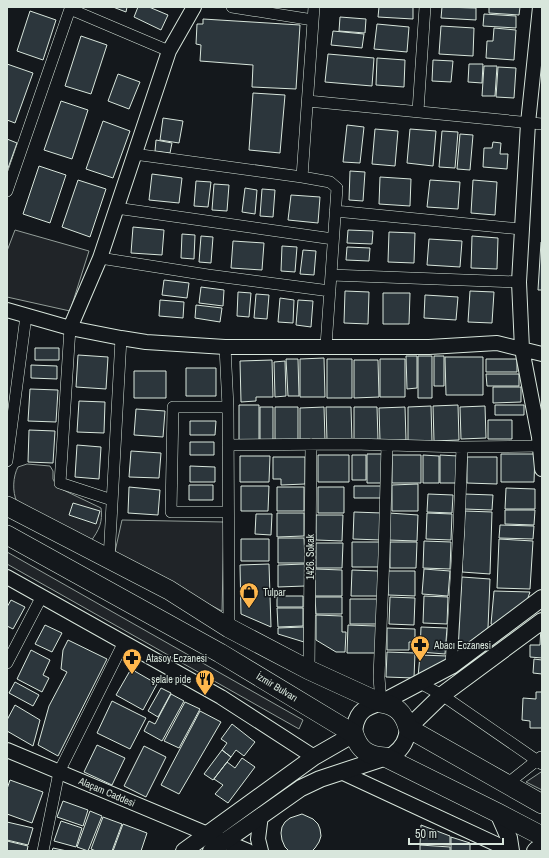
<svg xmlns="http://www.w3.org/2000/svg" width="549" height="858" font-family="'Archivo Narrow',sans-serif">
<rect width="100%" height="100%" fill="#14181c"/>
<!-- green -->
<path fill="#202428" stroke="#939e99" d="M 15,230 L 89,251 L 70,311 L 7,297 L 7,251 Z
M 27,464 L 50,466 L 53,471 L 53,479 L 57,487 L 101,508 C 103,522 99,530 91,541 L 17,502 C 12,492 13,476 18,467 Z
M 122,520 L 224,522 L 222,611 L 114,556 Z
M 7,552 L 303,720 L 299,729 L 7,564 Z
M 541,772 L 542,773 L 542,790 L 526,782 Z"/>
<!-- building -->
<path fill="#2c363c" stroke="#d8e6dc" d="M 113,7 L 127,7 L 126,12 Z
M 138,7 L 149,7 L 168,15 L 161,30 L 134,17 Z
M 379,7 L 413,7 L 413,19 L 378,17 Z
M 442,7 L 476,8 L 476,20 L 441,18 Z
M 489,7 L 520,7 L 519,15 L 489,13 Z
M 30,11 L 56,20 L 43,60 L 17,51 Z
M 484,14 L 516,16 L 516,28 L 483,26 Z
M 340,17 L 366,19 L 365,33 L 339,31 Z
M 203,19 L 300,25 L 296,89 L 252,87 L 253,65 L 200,61 L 201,45 L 196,44 L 197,24 L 203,24 Z
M 377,24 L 409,27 L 407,52 L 374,49 Z
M 441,26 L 474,28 L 473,56 L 439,54 Z
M 494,28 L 516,30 L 514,60 L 486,58 L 487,41 L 493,41 Z
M 333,31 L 364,34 L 362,48 L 331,45 Z
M 81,36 L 107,45 L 91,94 L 65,86 Z
M 328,54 L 374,58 L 372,86 L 325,82 Z
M 377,58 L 405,60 L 404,87 L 376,85 Z
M 433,60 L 453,61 L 451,82 L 432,81 Z
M 7,64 L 33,73 L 15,123 L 7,120 Z
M 469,64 L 483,64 L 482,83 L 468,82 Z
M 484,66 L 497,66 L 495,96 L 482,96 Z
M 498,67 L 516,68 L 514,98 L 496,97 Z
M 118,74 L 140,82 L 129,109 L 108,101 Z
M 253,93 L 285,95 L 280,153 L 249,150 Z
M 61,101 L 88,110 L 72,159 L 44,150 Z
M 163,118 L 183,121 L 179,143 L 160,140 Z
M 103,121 L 130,131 L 113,178 L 86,169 Z
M 347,125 L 364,127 L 360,163 L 343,162 Z
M 375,129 L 398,131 L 395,166 L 372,164 Z
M 410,129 L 436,131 L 433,166 L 407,163 Z
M 442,131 L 458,132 L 455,168 L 439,167 Z
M 460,134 L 473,135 L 470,170 L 457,169 Z
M 7,139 L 17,143 L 7,171 Z
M 156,140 L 172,143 L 170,153 L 155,151 Z
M 493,142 L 501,143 L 500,154 L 508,154 L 507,169 L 483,167 L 484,148 L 492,148 Z
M 39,166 L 66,175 L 50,223 L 23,214 Z
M 350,171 L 365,172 L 363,201 L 349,200 Z
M 152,174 L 182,178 L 179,203 L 149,200 Z
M 380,177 L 411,179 L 410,206 L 379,204 Z
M 78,180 L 106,189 L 90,237 L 62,227 Z
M 430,180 L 460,182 L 458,209 L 427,207 Z
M 473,180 L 497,182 L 495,215 L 471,213 Z
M 196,181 L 211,182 L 208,207 L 194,206 Z
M 214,184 L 229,185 L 227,211 L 212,210 Z
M 245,188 L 257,190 L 255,214 L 242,212 Z
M 262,189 L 275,190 L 273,217 L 260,216 Z
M 291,195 L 320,197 L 318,223 L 288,220 Z
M 133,227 L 164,230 L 162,255 L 131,253 Z
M 348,230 L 373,231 L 372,244 L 347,243 Z
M 389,232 L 415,233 L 414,263 L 388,262 Z
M 182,234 L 195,235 L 194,259 L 181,258 Z
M 201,236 L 213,237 L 211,263 L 199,262 Z
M 472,236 L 498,238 L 497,269 L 471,268 Z
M 429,239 L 462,241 L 460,267 L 427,265 Z
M 233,241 L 264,243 L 262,270 L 231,268 Z
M 541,242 L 542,242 L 542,290 L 538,290 Z
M 282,246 L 297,247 L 295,272 L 281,271 Z
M 347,247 L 370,248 L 369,261 L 346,260 Z
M 303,250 L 316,251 L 314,275 L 300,274 Z
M 164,280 L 189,283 L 187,298 L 162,295 Z
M 201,287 L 224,290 L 223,306 L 199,303 Z
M 345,291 L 369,292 L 368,324 L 344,323 Z
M 470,291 L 494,292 L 492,323 L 468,322 Z
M 238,292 L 251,293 L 249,317 L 237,316 Z
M 383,293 L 410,293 L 409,324 L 383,324 Z
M 256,294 L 269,295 L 267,319 L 254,318 Z
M 425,295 L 458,297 L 456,320 L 424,318 Z
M 280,298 L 294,300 L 293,323 L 278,322 Z
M 160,300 L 184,302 L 183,318 L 159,316 Z
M 298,300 L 313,301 L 311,327 L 296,325 Z
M 196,305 L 222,308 L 220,322 L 195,318 Z
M 35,348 L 59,348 L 59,360 L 35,360 Z
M 78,355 L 108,357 L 106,389 L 76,387 Z
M 406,356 L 417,356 L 417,388 L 407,389 Z
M 418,356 L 432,356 L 432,398 L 418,398 Z
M 434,356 L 444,356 L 444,386 L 434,386 Z
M 445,357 L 483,357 L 483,395 L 446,395 Z
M 324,358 L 325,397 L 300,397 L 300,359 Z
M 286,359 L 298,359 L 299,396 L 288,396 Z
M 327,359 L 352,359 L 352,398 L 327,398 Z
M 380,359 L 405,359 L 405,397 L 380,397 Z
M 486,359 L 517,359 L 517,372 L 486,372 Z
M 272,360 L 273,397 L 256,397 L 256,401 L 241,402 L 240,361 Z
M 354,360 L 378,360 L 379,397 L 354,398 Z
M 285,361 L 286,396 L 275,397 L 274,362 Z
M 31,365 L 57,366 L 57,379 L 31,378 Z
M 186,368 L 216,368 L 216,396 L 186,396 Z
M 134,371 L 166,371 L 166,398 L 134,398 Z
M 486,374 L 519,374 L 519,386 L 487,386 Z
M 493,387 L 521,387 L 521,402 L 493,403 Z
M 30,389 L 58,390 L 56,422 L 28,421 Z
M 79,401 L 105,402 L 104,433 L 77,432 Z
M 239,405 L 259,405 L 259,441 L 239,440 Z
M 458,405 L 459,440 L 434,441 L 433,406 Z
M 495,405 L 524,405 L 524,415 L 495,415 Z
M 431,406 L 432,441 L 408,441 L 408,407 Z
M 485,406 L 486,438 L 461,439 L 460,407 Z
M 260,407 L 273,407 L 273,440 L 260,440 Z
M 275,407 L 298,407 L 298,441 L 275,441 Z
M 324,407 L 325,440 L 300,440 L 300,408 Z
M 326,407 L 351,407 L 352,441 L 327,441 Z
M 354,407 L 377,407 L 378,440 L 354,441 Z
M 405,407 L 406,440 L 380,441 L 379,408 Z
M 136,409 L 165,411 L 163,437 L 134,435 Z
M 488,420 L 512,420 L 512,439 L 488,439 Z
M 190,421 L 216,421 L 215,435 L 190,435 Z
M 29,430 L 55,431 L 53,463 L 28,462 Z
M 190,442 L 214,442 L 214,455 L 190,455 Z
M 77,445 L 101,447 L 99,479 L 75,477 Z
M 131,451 L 161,453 L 159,478 L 129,477 Z
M 367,454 L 383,454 L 383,483 L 367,483 Z
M 501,454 L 535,454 L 534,482 L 501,482 Z
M 318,455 L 349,455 L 349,482 L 318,482 Z
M 352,455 L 366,455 L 366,480 L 352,480 Z
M 392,455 L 421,455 L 421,483 L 392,483 Z
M 423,455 L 439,456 L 439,483 L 423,483 Z
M 440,455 L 458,456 L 458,483 L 440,483 Z
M 240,456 L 270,456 L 269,482 L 240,482 Z
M 273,457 L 305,457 L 305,484 L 281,485 L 281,479 L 273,479 Z
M 467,457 L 497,457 L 497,484 L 467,483 Z
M 190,466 L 215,467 L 215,482 L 190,482 Z
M 418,484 L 418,511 L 392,511 L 392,485 Z
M 189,485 L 213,485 L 213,500 L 189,500 Z
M 241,486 L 269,486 L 268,511 L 241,511 Z
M 354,486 L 381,486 L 381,498 L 354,498 Z
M 129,487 L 160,490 L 158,515 L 128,513 Z
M 277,487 L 304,487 L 304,511 L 277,511 Z
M 318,487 L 344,487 L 344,513 L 318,513 Z
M 506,488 L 535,489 L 535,509 L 505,509 Z
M 428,494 L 453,495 L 452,513 L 427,512 Z
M 464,494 L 493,495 L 492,510 L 464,509 Z
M 73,503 L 100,511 L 96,524 L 69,515 Z
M 505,510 L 535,510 L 534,525 L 505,524 Z
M 465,511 L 492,512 L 490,574 L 462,572 Z
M 354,512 L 382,513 L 381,540 L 353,539 Z
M 277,513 L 304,513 L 304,536 L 277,537 Z
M 389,513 L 418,515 L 417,541 L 388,540 Z
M 427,513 L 452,514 L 451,540 L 426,539 Z
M 256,514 L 272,514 L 271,535 L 255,534 Z
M 316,515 L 343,515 L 342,541 L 316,540 Z
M 500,525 L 534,526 L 533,539 L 499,538 Z
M 278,538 L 304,538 L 305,563 L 278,563 Z
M 241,539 L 269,539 L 269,561 L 241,561 Z
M 499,539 L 533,541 L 530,589 L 497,588 Z
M 424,541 L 451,542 L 450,569 L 423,568 Z
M 352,542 L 380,542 L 379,567 L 352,567 Z
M 390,542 L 417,542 L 416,568 L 390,568 Z
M 316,543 L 343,543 L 342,568 L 316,568 Z
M 269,564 L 271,627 L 241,614 L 240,565 Z
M 305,564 L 305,586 L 278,587 L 278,565 Z
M 315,569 L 342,570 L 342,596 L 315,596 Z
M 424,569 L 450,571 L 448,596 L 422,594 Z
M 352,570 L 378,571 L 378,596 L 351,596 Z
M 388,571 L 415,571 L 415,596 L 388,595 Z
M 462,577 L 490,579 L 488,628 L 458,651 Z
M 494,591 L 530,592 L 525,606 L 496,626 L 491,624 Z
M 277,596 L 303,596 L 303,607 L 277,607 Z
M 424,596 L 448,597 L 447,624 L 423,623 Z
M 315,597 L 342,597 L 342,614 L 316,614 Z
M 390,597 L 415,598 L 414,625 L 389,624 Z
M 350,599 L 377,599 L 377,624 L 350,624 Z
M 11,600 L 25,607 L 13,629 L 7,626 L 7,607 Z
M 277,608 L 303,608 L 303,626 L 278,627 Z
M 316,615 L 342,616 L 342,632 L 346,632 L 345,652 L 336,652 L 316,640 Z
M 45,625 L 62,633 L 52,652 L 35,644 Z
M 348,625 L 376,626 L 376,653 L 347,653 Z
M 541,626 L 542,626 L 542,658 L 530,657 L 530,645 L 540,645 Z
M 304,627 L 304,642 L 278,634 L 278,628 Z
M 421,627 L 447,628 L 445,654 L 420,652 Z
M 387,628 L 415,629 L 415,642 L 409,642 L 409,650 L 387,650 Z
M 68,640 L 107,659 L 58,756 L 38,745 L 49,706 L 67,672 L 61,669 L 63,650 Z
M 31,650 L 50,660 L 43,675 L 49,678 L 42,692 L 17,679 Z
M 387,652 L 415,653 L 414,678 L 386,677 Z
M 420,655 L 447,656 L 446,661 L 418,677 Z
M 534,659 L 542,660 L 542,674 L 533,673 Z
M 131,669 L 157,684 L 143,710 L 116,695 Z
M 15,682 L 39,695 L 33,706 L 9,693 Z
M 161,688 L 171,693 L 158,717 L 148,711 Z
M 536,692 L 542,692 L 542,728 L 530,728 L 530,721 L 522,720 L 523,698 L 536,699 Z
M 171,694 L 184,701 L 162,741 L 144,731 L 149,721 L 155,724 Z
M 112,701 L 146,718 L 130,749 L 97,733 Z
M 185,702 L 200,709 L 179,748 L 164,741 Z
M 15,705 L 40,720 L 33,746 L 7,731 L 7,720 Z
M 200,711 L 221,722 L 179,794 L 161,785 Z
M 232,724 L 255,742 L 244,756 L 236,750 L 231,757 L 222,750 L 227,743 L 221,739 Z
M 97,745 L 125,758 L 112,785 L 84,772 Z
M 144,746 L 166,757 L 146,797 L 124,786 Z
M 222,750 L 231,757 L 213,780 L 204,774 Z
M 242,758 L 255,767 L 228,803 L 215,794 L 223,785 L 214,779 L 227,762 L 235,768 Z
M 10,780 L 43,792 L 32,823 L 7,814 L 7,789 Z
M 63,801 L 88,810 L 83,826 L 57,817 Z
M 90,811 L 102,816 L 88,851 L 77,847 Z
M 302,814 L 313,819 L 318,824 L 320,829 L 321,836 L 319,842 L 315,848 L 312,851 L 289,851 L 285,847 L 282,840 L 281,833 L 282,827 L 285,822 L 290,818 Z
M 103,817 L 122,824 L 112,851 L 96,851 L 91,849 Z
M 61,821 L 82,828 L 76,847 L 54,841 Z
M 7,822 L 33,828 L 28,845 L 7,840 Z
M 123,824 L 147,833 L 141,851 L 113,851 Z
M 421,825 L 450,836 L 450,845 L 420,844 Z
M 451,837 L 470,843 L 470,851 L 451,851 Z
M 7,841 L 28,846 L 27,851 L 7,851 Z
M 420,845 L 450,847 L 450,851 L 420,851 Z
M 53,848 L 67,851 L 52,851 Z"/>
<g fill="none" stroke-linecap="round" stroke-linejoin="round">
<!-- minor casing -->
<g stroke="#d8e6dc" stroke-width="12">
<path id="minor" d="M 232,7 L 313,20
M 308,101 L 542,124
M 418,111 L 425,7
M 134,154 L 302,177 L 330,182 L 337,188 L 326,346
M 302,177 L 314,7
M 7,191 L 70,9 L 169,51
M 116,208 L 333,239
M 335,211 L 521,229
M 100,258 L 208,275 L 330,291
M 331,275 L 519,282
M 70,328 L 60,483 L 112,500
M 225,347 L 228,407 L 229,628
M 228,407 L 173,407 L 171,512 L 228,512
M 228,445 L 352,444 L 462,447 L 459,527 L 451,666
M 462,447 L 540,446
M 7,461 L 26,316
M 109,559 L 121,338
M 7,663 L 42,596
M 309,670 L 311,444
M 420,683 L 442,695 L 542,764
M 381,703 L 379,677 L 384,555 L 387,445
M 507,784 L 541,757
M 43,851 L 59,772 L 124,642"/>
</g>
<!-- tertiary casing -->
<g stroke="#d8e6dc" stroke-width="16">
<path id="tertiary" d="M 540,7 L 528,123 L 519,282 L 522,349 L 539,437 L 542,469
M 7,310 L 70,328 L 121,338 L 146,342 L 225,347 L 429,347 L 497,343 L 542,354
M 70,328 L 100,258 L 169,51 L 194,7
M 7,577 L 221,697 L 314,757
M 7,750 L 248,851
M 341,772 L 511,851
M 261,815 L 258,839 L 261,851"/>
</g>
<!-- secondary casing -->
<g stroke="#d8e6dc" stroke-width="18">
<path id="secondary" d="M 498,813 L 509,838 L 511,851
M 184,851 L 314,757 L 354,734 C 355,715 362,707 381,703 L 451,666 L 542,598
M 211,851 L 301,788 L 320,779 L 393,755 C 403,748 407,740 408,728 L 442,695 L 542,621
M 535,851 L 537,849 L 542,849"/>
</g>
<!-- trunk casing -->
<g stroke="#d8e6dc" stroke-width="20">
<path id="trunk" d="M 7,506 L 169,590 L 229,628 L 309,670 L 381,703 C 396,705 404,713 408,728 L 542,804
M 7,535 L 220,653 L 354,734 C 359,750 368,756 385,757 L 498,813 L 542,836"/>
</g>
<!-- minor -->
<use href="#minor" stroke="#14181c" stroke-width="11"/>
<!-- tertiary -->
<use href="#tertiary" stroke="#14181c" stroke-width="14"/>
<!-- secondary -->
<use href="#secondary" stroke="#14181c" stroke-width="16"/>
<!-- trunk -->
<use href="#trunk" stroke="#14181c" stroke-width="19"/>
</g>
<!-- icons -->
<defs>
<g id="shop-pin" transform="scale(1)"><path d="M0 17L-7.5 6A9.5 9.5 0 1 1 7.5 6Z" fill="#ffb74d" stroke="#14181c"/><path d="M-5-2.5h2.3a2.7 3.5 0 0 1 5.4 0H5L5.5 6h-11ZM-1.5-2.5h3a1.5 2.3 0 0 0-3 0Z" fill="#111"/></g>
<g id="pharmacy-pin" transform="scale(1)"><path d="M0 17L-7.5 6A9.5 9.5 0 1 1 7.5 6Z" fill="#ffb74d" stroke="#14181c"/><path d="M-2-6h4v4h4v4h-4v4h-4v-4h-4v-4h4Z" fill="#111"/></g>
<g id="restaurant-pin" transform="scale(1)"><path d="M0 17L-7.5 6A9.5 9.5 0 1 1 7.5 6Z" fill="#ffb74d" stroke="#14181c"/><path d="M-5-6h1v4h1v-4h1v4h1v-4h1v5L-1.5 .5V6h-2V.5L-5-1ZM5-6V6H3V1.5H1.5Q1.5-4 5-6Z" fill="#111"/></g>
</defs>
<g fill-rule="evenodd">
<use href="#shop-pin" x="249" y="592"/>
<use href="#pharmacy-pin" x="420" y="645"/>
<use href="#pharmacy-pin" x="132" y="658"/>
<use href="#restaurant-pin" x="205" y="679"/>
</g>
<g text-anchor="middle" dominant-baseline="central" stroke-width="3" stroke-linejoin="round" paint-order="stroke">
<!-- street labels -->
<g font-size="10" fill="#d8e6dc" stroke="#14181c">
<text transform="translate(310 557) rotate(-90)">1426. Sokak</text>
<text transform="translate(277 687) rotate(31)">İzmir Bulvarı</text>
<text transform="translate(107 792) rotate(23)">Alaçam Caddesi</text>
</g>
<!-- poi labels -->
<g font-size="10" fill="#d8e6dc" stroke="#14181c" text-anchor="start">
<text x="263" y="592">Tulpar</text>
<text x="434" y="645">Abacı Eczanesi</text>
<text x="146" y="658">Atasoy Eczanesi</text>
<text x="191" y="679" text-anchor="end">şelale pide</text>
</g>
</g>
<!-- border -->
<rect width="549" height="858" fill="none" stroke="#d8e6dc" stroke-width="16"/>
<!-- scale -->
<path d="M409 838v6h94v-6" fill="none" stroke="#d8e6dc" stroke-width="2"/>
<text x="415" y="838" font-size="12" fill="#d8e6dc" stroke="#14181c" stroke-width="3" paint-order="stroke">50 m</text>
</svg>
